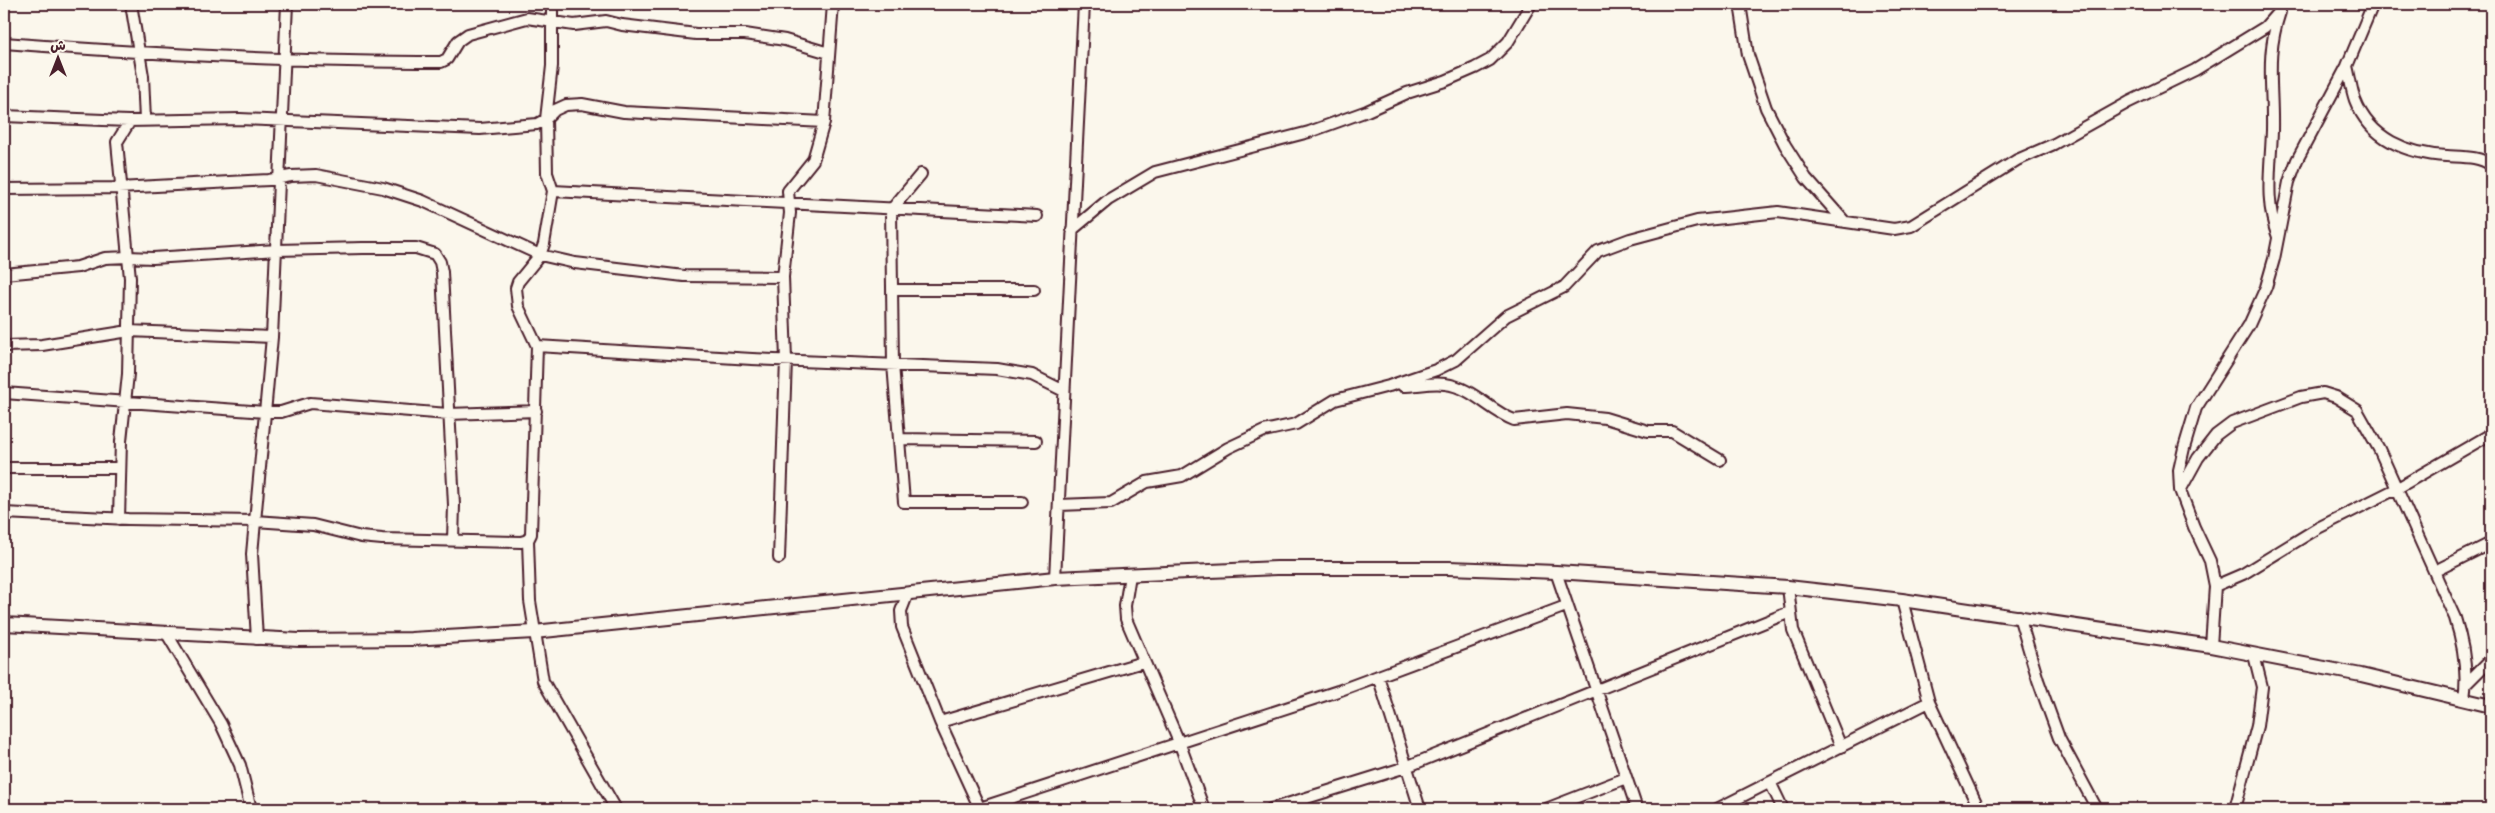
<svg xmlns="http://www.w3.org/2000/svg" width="2495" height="813" font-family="Caveat,'Playpen Sans Arabic',sans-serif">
<rect width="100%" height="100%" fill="#fbf7ec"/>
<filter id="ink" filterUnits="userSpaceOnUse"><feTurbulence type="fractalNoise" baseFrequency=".02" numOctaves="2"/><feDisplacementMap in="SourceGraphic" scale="10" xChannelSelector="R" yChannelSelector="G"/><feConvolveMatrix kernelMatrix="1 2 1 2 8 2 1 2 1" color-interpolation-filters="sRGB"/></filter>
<g filter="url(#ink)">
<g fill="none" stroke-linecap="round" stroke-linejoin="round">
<!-- minor casing -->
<g stroke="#4a1f2b" stroke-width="14">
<path id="minor" d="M 131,4 L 143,76 L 145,120
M 552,4 L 552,66 L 546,119 L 547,173 L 553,191 L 544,244 L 540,255 L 518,282 L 516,288 L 518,306 L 537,346 L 531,534 L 528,540 L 530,601 L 543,681 L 616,809
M 1740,4 L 1748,55 L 1766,108 L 1785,145 L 1806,178 L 1845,222
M 4,43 C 149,54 295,62 441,62 L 447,59 L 458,41 L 468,34 L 527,18 L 574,25 L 606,21 L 622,25 L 696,34 L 745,34 L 785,40 L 829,53
M 2347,66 C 2350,77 2351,89 2355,100 C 2370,139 2407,154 2447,156 C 2463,157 2479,156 2491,165
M 4,116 L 128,121 L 240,119 L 480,129 L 537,124 L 546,119 L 555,110 L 566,105 L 582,104 L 624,112 L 824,122
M 921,174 L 891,210 L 893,364 L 904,502 L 1022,502
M 4,189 L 118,188 L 269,180 L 291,176 L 316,175 L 383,188 L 423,201 L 540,255 L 575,263 L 684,276 L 783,277
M 553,191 L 1037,216
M 1072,230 L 1108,200 L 1155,172 L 1309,132 L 1367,111 L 1407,93 L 1445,81 L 1475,68 L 1490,60 L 1508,42 L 1531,4
M 2278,237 C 2264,201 2271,167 2272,130 C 2273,85 2265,57 2280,12
M 4,274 L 78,267 L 105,258 L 128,257 L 153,258 L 277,250 L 363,248 L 416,248 L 435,254 L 440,262 L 442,272 L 454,505 L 453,540
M 892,290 L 1034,290
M 4,346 L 42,345 L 129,331 L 272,337
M 537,346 L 752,359 L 997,369 L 1032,375 L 1064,391
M 1403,386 C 1417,386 1431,382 1445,384 C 1472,387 1490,411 1514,420 L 1567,414 L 1605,418 L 1648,431 L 1672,431 L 1720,460
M 4,393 L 265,412 L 281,412 L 310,403 L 448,414 L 536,411
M 899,439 L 1036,441
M 4,468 L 120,468
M 2181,489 L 2198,458 L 2216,435 L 2232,423 L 2301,397 L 2323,393 L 2336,397 L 2357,410 L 2379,449 L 2455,618 C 2463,643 2468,673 2464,699
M 1059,505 L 1111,503 L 1147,482 L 1182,476 L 1228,448 L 1264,431 L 1296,424 L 1335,400 L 1389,386 L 1436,370 L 1456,360 L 1506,316 L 1564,287 L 1598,251 L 1630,239 L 1697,221 L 1778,212 L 1894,229 L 1911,226 L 2017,160 L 2054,144 L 2129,102 L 2195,70 L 2265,27 L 2280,10
M 4,513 L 128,519 L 255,521 L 313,525 L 361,537 L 382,539 L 521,542 L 528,540
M 119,519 L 121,441 L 128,374 L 130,278 L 117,142 L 130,121
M 779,558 L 786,360 L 783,277 L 790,213 L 788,191 L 813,160 L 824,122 L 833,4
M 2435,571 L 2491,543
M 1556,572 L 1637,809
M 1130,575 L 1125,606 L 1126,619 L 1179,742 L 1204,809
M 1055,578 L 1084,4
M 2215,586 L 2243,574 L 2318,528 L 2396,489 L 2491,434
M 1788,587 L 1793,630 L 1841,747
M 908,593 L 901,611 L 902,627 L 940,722 L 980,809
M 1902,600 L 1929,702 L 1979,809
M 2019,616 L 2038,680 L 2059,738 L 2097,809
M 167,634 L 221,724 L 240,765 L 251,809
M 257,639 L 252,554 L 272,337 L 287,4
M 2211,646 L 2215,586 L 2210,561 L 2194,527 L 2180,490 L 2179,470 L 2184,448 L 2196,408 L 2249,325 L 2266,287 L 2274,259 L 2289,182 L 2297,160 L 2347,66 L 2373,4
M 1378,676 L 1420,809
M 2467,683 L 2491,659
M 940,722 L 1143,662
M 1770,782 L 1783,809
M 980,808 L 1338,691 L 1566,606
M 1271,809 L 1406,767 L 1790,612
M 1546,809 L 1626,778
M 1717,809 L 1929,702
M 2235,809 L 2257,726 L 2262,687 L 2254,655"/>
</g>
<!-- tertiary casing -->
<g stroke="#4a1f2b" stroke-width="16">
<path id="tertiary" d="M 4,624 L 299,640 L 411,639 L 534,632 L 1055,578 L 1277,568 L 1449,568 L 1556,572 L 1788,587 L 1902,600 L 2211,646 L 2361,675 L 2491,706"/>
</g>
<!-- minor -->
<use href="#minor" stroke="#fbf7ec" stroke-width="10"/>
<!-- tertiary -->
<use href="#tertiary" stroke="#fbf7ec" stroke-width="12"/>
</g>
</g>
<!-- margin -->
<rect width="2495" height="813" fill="none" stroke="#fbf7ec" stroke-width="20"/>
<rect x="10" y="10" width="2475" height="793" fill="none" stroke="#4a1f2b" stroke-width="2" filter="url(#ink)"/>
<!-- north arrow -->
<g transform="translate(58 58)" stroke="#fbf7ec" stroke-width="4" paint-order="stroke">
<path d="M0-4L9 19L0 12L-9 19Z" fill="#4a1f2b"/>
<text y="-8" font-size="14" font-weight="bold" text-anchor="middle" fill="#4a1f2b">ش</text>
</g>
</svg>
